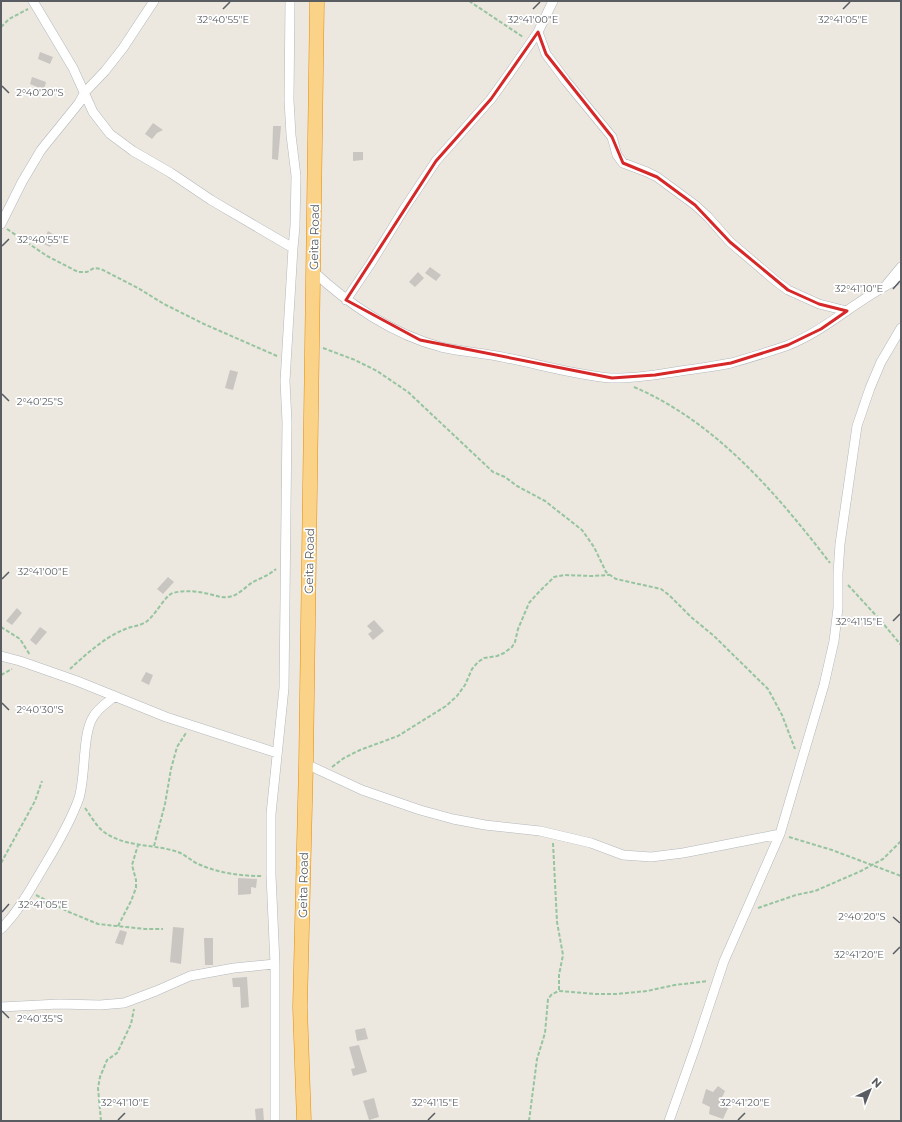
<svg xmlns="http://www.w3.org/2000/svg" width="902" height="1122" font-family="Montserrat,sans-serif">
<rect width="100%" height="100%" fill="#ece8e0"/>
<!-- building -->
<path fill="#c9c5c0" d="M 40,52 L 53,57 L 50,64 L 38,59 Z
M 32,77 L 46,82 L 44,90 L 30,84 Z
M 153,123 L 163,130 L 157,133 L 152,139 L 145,134 Z
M 273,126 L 281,126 L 278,160 L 272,159 Z
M 353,152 L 363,152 L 363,160 L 353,161 Z
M 48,231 L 56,236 L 50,247 L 42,243 Z
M 430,267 L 441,275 L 436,281 L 425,273 Z
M 418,272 L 424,278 L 415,287 L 409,282 Z
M 230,370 L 238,372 L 233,390 L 225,388 Z
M 168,577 L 174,582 L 163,594 L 157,589 Z
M 17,608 L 22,613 L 12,625 L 6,621 Z
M 374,620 L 384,631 L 373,640 L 368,634 L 372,631 L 367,626 Z
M 40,627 L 47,632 L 36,645 L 30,640 Z
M 146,672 L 153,675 L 149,685 L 141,681 Z
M 238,878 L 257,879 L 256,888 L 251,887 L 251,894 L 238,895 Z
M 173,927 L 184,928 L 181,964 L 170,962 Z
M 120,930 L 127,932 L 123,945 L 115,943 Z
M 204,938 L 213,938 L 213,965 L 205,965 Z
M 247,977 L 249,1007 L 241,1008 L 240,987 L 233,987 L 232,978 Z
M 365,1028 L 368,1039 L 357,1041 L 355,1030 Z
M 359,1045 L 367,1072 L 353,1076 L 351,1069 L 355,1068 L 349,1047 Z
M 718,1086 L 725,1091 L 720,1102 L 729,1106 L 723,1119 L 709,1114 L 710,1107 L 702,1103 L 706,1089 L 713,1092 Z
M 374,1098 L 379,1117 L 369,1120 L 363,1101 Z
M 263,1108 L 264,1121 L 256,1121 L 255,1109 Z"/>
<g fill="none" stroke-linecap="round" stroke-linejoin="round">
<!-- minor casing -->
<g stroke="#b3b7bb" stroke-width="10">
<path id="minor" d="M 33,1 L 73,68 L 93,112 L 110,134 L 133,151 L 171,173 L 211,200 L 293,248
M 538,32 L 546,54 L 566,81 L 612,137 L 617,155 L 623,163 L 647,172 L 657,177 L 695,205 L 708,217 L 730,242 L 777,282 L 788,290 L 819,304 L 847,311
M 1,224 L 22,182 L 41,150 L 79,103 L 85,92 L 105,71 L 123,48 L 154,1
M 313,271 C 348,304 394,335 441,347 C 463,352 486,353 507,358 C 542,365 576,375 611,378 C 632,379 654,375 674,372 C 693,369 712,367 731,363 C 749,358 768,352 786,346 C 828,330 860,296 901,278
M 887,284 L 901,267
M 346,300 L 371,263 L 404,209 L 436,161 L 491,99 L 509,74 L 538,32 L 553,1
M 1,656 L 20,661 L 77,681 L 166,717 L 277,753
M 306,764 L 362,790 L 420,810 L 453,819 L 485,825 L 540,831 L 591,843 L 623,855 L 651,857 L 683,853 L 780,834
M 1,929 C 20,910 32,886 46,863 C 58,843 71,821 79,798 C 86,775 82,735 93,717 C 98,708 108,702 115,696
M 1,1007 L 59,1004 L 100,1005 L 124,1003 L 156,991 L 190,976 L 234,968 L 275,964
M 275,1121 L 275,964 L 271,875 L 271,814 L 284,688 L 287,422 L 285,381 L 293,248 L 295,226 L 296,176 L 291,135 L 289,100 L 290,1
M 669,1121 L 696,1045 L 724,961 L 780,834 L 824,685 L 834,641 L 838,608 L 838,573 L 840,544 L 857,426 L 870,388 L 881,362 L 901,328"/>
</g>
<!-- highway casing -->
<g stroke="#e88c04" stroke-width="15">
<path id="highway" d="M 304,1121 L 300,1007 L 306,764 L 317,1"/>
</g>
<!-- path -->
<path stroke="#96c49f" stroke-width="2" stroke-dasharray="4 2" stroke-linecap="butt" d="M 469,1 L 523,37
M 1,27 L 9,19 L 28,9
M 7,229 L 47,256 L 78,272 L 87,272 L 94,268 L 101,269 L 138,288 L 164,304 L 204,324 L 277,356
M 323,348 L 355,360 L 377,371 L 408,392 L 493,472 L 505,477 L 517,486 L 545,501 L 582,530 L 594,547 L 606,572 L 610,575 L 616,579 L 661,589 L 669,595 L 691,617 L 714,636 L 768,689 L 782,715 L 795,749
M 634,387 C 716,422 777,494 830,563
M 848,585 L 881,621 L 901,645
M 1,627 L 20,639 L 30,655
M 70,669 C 85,655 104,638 123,630 C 131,626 140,626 146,622 C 156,615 165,595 173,593 C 184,590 197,591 209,594 C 215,595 220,598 227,597 C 237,597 245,587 253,582 C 261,578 269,575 276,569
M 1,675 L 12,669
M 332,767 L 344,758 L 360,750 L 398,736 L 446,706 L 457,696 L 465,685 L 472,669 L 478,662 L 484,658 L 497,656 L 504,653 L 512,647 L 515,642 L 518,629 L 529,603 L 537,594 L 554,577 L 564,575 L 592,576 L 609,575
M 85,808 C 91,816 96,826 104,832 C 125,847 151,844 175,851 C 183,853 189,859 196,863 C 217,873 240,876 262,876
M 789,837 L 832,850 L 901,876
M 553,843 L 557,922 L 563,955 L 559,975 L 559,991
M 154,846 L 165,804 L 171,769 L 177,747 L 186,733
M 1,863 L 35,801 L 42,781
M 36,895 L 69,912 L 98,924 L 145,929 L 163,929
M 758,908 L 796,895 L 815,891 L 861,871 L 883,859 L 901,841
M 118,926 L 131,901 L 136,888 L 136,880 L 132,865 L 138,845
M 101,1121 L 98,1088 L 100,1077 L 107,1060 L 117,1053 L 120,1047 L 131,1024 L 134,1009
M 529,1121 L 537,1059 L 545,1033 L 548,999 L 552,994 L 559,991 L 596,994 L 616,994 L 647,991 L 675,985 L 708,981"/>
<!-- minor -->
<use href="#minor" stroke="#fff" stroke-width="9"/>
<!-- highway -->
<use href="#highway" stroke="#fbd388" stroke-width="14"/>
</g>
<!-- marked area -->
<path fill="none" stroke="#d62828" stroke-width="3" stroke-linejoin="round" d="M 538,32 L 546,54 L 612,137 L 623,163 L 657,177 L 695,205 L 730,242 L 788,290 L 819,304 L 847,311 L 821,329 L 788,345 L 731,363 L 655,375 L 612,378 L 420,340 L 346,300 L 436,161 L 491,99 Z"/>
<!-- ticks -->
<path fill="none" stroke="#595d61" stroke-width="1.5" d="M 223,9 L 230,2M 533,9 L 540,2M 843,9 L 850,2M 2,86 L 9,93M 2,246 L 9,239M 893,289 L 900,281M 2,394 L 9,401M 2,579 L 9,572M 893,621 L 900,614M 2,703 L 9,710M 2,912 L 9,904M 893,917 L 900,923M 893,954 L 900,947M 2,1011 L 9,1018M 118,1120 L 125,1113M 428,1120 L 435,1113M 738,1120 L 745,1113"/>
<g text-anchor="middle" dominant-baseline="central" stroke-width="3.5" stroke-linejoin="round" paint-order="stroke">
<!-- street labels -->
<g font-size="12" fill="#595d61" stroke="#fff">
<text transform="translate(314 237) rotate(-89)">Geita Road</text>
<text transform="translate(309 561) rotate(-89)">Geita Road</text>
<text transform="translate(303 885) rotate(-89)">Geita Road</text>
</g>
</g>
<g font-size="10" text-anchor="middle" fill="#595d61" stroke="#fff" stroke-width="3.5" stroke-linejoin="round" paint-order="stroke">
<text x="533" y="23">32°41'00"E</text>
<text x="843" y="23">32°41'05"E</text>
<text x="223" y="23">32°40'55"E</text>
<text x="40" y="96">2°40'20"S</text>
<text x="43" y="243">32°40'55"E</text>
<text x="859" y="292">32°41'10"E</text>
<text x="40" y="405">2°40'25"S</text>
<text x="43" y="575">32°41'00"E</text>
<text x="859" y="625">32°41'15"E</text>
<text x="40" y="713">2°40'30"S</text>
<text x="43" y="908">32°41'05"E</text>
<text x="862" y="920">2°40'20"S</text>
<text x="859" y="958">32°41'20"E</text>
<text x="40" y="1022">2°40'35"S</text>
<text x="125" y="1106">32°41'10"E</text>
<text x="435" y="1106">32°41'15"E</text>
<text x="745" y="1106">32°41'20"E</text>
</g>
<!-- border -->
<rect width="902" height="1122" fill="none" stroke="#595d61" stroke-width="4"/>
<!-- north arrow -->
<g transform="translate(870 1090) rotate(43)" stroke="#ffffff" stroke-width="3" paint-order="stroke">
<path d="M0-3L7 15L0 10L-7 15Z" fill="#595d61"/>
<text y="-6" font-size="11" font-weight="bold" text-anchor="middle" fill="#595d61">N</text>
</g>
</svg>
